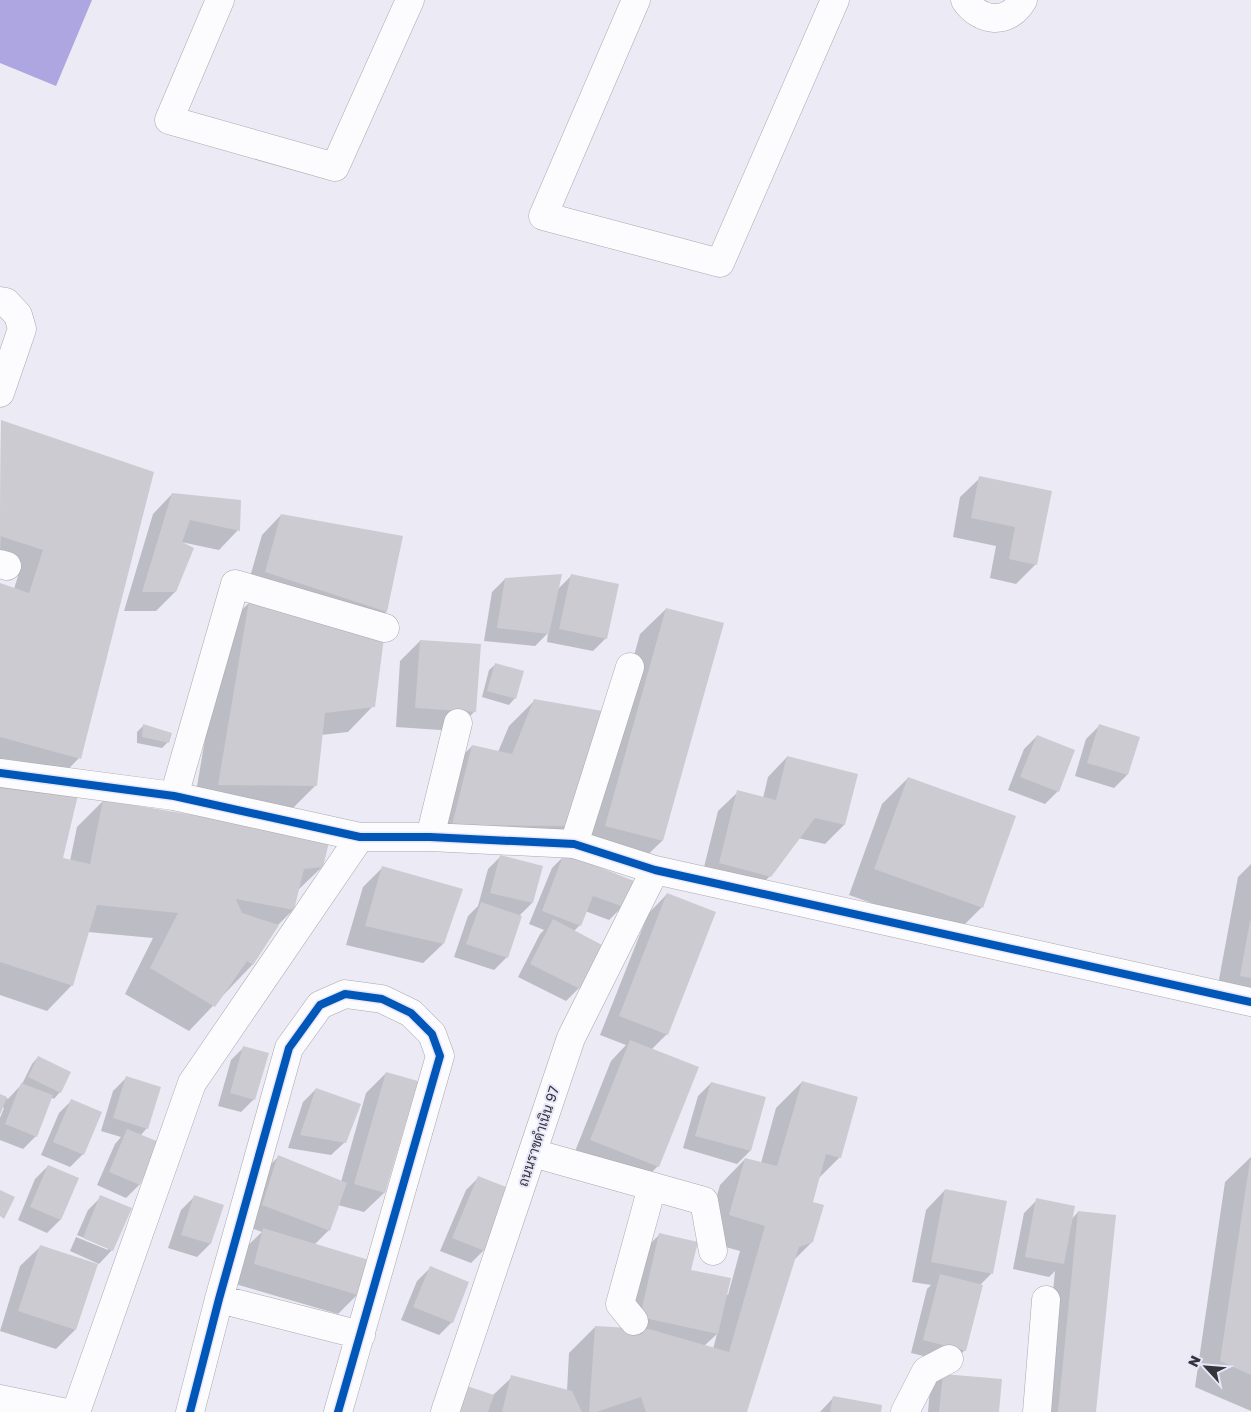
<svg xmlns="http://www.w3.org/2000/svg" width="1251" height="1412" font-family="'Golos Text',Sarabun,sans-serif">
<rect width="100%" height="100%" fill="#ecebf5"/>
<!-- water -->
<path fill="#aea6e1" d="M 0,0 L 92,0 L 56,86 L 0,63 Z"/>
<!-- shadow -->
<path fill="#0003" fill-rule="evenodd" d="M 1,421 L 152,473 L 79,758 L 54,784 L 0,769 L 0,585 L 14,589 L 18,576 L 0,570 Z
M 980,478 L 1050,492 L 1036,564 L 1016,584 L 990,578 L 996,546 L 953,537 L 960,497 Z
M 172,494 L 238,530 L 219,550 L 181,542 L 175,592 L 156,611 L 124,611 L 153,514 Z
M 281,515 L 402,537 L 386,612 L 366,631 L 246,591 L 262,535 Z
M 571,576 L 606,638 L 593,651 L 547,642 L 548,633 L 535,646 L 484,641 L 492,592 L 505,579 L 558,589 Z
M 250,602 L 373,706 L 348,732 L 321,735 L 316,785 L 290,811 L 193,810 L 224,627 Z
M 666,609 L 722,624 L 662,841 L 636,866 L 580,851 L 640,634 Z
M 420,641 L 475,711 L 455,731 L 396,727 L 400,661 Z
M 496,664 L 515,698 L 509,705 L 482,697 L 489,670 Z
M 535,700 L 575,826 L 549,851 L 427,850 L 446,772 L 472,746 L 498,752 L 509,726 Z
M 143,726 L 168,742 L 162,748 L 137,743 L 137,732 Z
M 1099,726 L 1127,775 L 1114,788 L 1075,776 L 1086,739 Z
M 1037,736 L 1058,791 L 1045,804 L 1008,790 L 1024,749 Z
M 787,757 L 844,825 L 825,844 L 798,838 L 770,876 L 750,896 L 700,883 L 718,811 L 738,792 L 763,798 L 768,777 Z
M 908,778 L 982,907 L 956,933 L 849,895 L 882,804 Z
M 0,781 L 62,859 L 70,861 L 77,827 L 103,801 L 322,867 L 297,891 L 293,910 L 276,927 L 252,965 L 189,1031 L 125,994 L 153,938 L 88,932 L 72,985 L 47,1011 L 0,995 Z
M 565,855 L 622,907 L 609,920 L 585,911 L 580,925 L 573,932 L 579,988 L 566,1001 L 518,977 L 540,934 L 544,930 L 529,924 L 552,868 Z
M 501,856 L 532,903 L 519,916 L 507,957 L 494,970 L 454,957 L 468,916 L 478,906 L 488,869 Z
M 1251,864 L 1251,1007 L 1215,1001 L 1238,877 Z
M 383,867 L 443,944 L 423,963 L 346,945 L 363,887 Z
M 667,894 L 667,1034 L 651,1050 L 658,1166 L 638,1186 L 572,1159 L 611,1061 L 626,1045 L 600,1035 L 648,914 Z
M 244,1047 L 254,1099 L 241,1112 L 218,1106 L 231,1060 Z
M 38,1057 L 69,1072 L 60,1092 L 54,1099 L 51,1097 L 36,1136 L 23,1149 L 0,1140 L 0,1118 L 4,1108 L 2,1107 L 0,1112 L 0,1095 L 8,1099 L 22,1084 L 32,1064 Z
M 386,1073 L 416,1082 L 384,1193 L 364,1212 L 338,1205 L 329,1230 L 314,1245 L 357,1295 L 338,1314 L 235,1284 L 244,1249 L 262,1232 L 244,1225 L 259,1176 L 278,1157 L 341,1182 L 366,1093 Z
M 126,1078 L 147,1128 L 140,1136 L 139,1185 L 126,1198 L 97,1185 L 115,1144 L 121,1137 L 101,1131 L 113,1091 Z
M 802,1082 L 857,1098 L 839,1158 L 818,1179 L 811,1202 L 812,1242 L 794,1260 L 745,1412 L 441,1412 L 492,1396 L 512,1377 L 567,1391 L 569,1353 L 595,1327 L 623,1329 L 640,1254 L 659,1235 L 690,1271 L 728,1295 L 740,1251 L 704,1241 L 720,1185 L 745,1159 L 761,1163 L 776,1108 ZM 717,1334 L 713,1349 L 704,1346 Z
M 711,1083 L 764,1098 L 750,1151 L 737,1164 L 683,1148 L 698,1096 Z
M 316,1089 L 345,1142 L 331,1155 L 288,1148 L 303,1102 Z
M 72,1100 L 83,1154 L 70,1167 L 41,1155 L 59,1113 Z
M 1251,1157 L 1251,1411 L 1195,1387 L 1225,1182 Z
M 48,1166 L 78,1178 L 60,1220 L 47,1233 L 18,1220 L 35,1179 Z
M 479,1177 L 484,1250 L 471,1263 L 440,1251 L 466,1190 Z
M 945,1190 L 991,1274 L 979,1286 L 965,1350 L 952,1363 L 911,1353 L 927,1289 L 931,1285 L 912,1282 L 926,1210 Z
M 101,1197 L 112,1250 L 99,1264 L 70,1251 L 76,1237 L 108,1250 L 108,1248 L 77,1235 L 88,1210 Z
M 194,1197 L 222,1206 L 210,1244 L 197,1257 L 168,1248 L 181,1210 Z
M 1037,1200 L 1071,1220 L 1078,1212 L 1095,1412 L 1041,1412 L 1055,1271 L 1049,1277 L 1013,1269 L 1024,1213 Z
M 40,1247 L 75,1330 L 56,1349 L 0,1331 L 20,1266 Z
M 430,1268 L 452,1322 L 439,1335 L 401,1320 L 417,1281 Z
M 943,1375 L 998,1412 L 928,1412 L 930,1388 Z
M 834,1397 L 880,1412 L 820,1412 Z"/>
<!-- building -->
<path fill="#cccbd2" d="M 1,420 L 154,472 L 81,759 L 0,737 L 0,583 L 29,593 L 43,550 L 0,536 Z
M 979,476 L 1052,491 L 1037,565 L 1009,559 L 1015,527 L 971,518 Z
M 172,493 L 241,500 L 240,531 L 190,520 L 182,542 L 194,548 L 176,592 L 142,592 Z
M 281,514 L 403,536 L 387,612 L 265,572 Z
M 562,574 L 549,634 L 497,628 L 505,578 Z
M 571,574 L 619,584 L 607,639 L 559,629 Z
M 249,601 L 384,638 L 375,707 L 325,713 L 317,786 L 218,785 Z
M 666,608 L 724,623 L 663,841 L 605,826 Z
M 420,640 L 481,644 L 476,712 L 415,708 Z
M 495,663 L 524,671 L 516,699 L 487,691 Z
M 534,699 L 608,712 L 576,826 L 452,825 L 472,745 L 512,754 Z
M 143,724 L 172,733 L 169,743 L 142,737 Z
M 1099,724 L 1140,737 L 1128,775 L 1087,763 Z
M 1037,735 L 1075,750 L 1059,792 L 1020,777 Z
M 787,756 L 858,774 L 845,825 L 815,818 L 771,877 L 719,863 L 737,790 L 776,800 Z
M 908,777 L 1016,816 L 983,908 L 874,869 Z
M 0,780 L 78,795 L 63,858 L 90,864 L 103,800 L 330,838 L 323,867 L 304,869 L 294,910 L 236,899 L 242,913 L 279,925 L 253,965 L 247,961 L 215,1007 L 150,968 L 178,913 L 97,905 L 73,986 L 0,962 Z
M 564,853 L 634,881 L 624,907 L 593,896 L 581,926 L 542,911 Z
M 500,855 L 543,866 L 533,903 L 490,893 Z
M 382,866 L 463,889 L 444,944 L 365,926 Z
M 667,893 L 716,912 L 668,1035 L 619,1016 Z
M 481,902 L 522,916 L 508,958 L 466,944 Z
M 553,919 L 602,945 L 580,989 L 530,964 Z
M 1250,921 L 1251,921 L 1251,978 L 1240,976 Z
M 630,1040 L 699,1067 L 659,1167 L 590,1140 Z
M 243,1046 L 269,1053 L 255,1100 L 230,1093 Z
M 38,1056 L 71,1072 L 61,1093 L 28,1077 Z
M 386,1072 L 418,1081 L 385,1193 L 354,1184 Z
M 126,1076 L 161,1087 L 148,1129 L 113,1118 Z
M 802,1081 L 858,1097 L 841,1158 L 826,1154 L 813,1202 L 824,1205 L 813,1242 L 799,1247 L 747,1412 L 646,1412 L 641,1397 L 596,1412 L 589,1412 L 595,1326 L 649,1329 L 729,1352 L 765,1226 L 729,1215 L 745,1158 L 777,1166 Z
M 711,1082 L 766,1097 L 751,1151 L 695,1136 Z
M 21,1083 L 53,1095 L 37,1137 L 5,1124 Z
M 316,1088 L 361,1104 L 346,1143 L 300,1135 Z
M 0,1094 L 7,1097 L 0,1115 Z
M 71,1099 L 102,1112 L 84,1155 L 53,1142 Z
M 127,1129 L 159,1142 L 140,1185 L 109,1172 Z
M 278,1155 L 347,1183 L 330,1231 L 262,1205 Z
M 1250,1160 L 1251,1160 L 1251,1375 L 1220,1361 Z
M 48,1165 L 79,1178 L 61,1220 L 30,1207 Z
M 478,1176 L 511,1189 L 485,1251 L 452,1238 Z
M 945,1189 L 1007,1201 L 993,1274 L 931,1262 Z
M 0,1190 L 15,1197 L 4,1219 L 0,1216 Z
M 100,1195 L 132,1208 L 113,1251 L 83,1238 Z
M 194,1195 L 224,1205 L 211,1244 L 181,1235 Z
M 1036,1198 L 1075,1206 L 1064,1264 L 1025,1257 Z
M 1078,1211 L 1116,1215 L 1096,1412 L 1058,1412 Z
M 263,1228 L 369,1260 L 358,1295 L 254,1264 Z
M 659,1233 L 698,1242 L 691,1270 L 731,1278 L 718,1334 L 640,1317 Z
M 40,1245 L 98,1264 L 76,1330 L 18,1311 Z
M 430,1266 L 469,1282 L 453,1323 L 413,1307 Z
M 940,1274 L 983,1285 L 966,1351 L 923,1340 Z
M 943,1374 L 1002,1379 L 999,1412 L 939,1412 Z
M 511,1375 L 572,1391 L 582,1412 L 502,1412 Z
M 458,1383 L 494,1395 L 488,1412 L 448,1412 Z
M 833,1396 L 882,1405 L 881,1412 L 830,1412 Z"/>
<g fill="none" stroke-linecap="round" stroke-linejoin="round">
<!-- minor casing -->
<g stroke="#a9a8b0" stroke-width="29">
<path id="minor" d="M 220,0 L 169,120 L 335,167 L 410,0
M 636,0 L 543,216 L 720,263 L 835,0
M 965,0 C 980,22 1008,26 1023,0
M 0,301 L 6,302 L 18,315 L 22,329 L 0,393
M 0,564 L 7,566
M 0,773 L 174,796 L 360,837 L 430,837 L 574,844 L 655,870 L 1251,1002
M 174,796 L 235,584 L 385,628
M 430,837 L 458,723
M 574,844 L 630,667
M 533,1153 L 704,1201 L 713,1251
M 219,1299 L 361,1335
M 634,1321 L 620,1304 L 652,1187
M 76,1412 L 192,1083 L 360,837
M 190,1412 L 219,1299 L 289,1048 L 320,1005 L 345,994 L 382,999 L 411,1013 L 432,1034 L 440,1056 L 338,1412
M 445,1412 L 571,1038 L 655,870
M 905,1412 L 926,1371 L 949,1359
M 1037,1412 L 1046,1300"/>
</g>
<!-- major casing -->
<g stroke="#a9a8b0" stroke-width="29">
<path id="major" d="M 0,1399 L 62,1412"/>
</g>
<!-- minor -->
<use href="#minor" stroke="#fcfcfe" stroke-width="28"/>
<!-- major -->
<use href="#major" stroke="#fcfcfe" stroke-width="28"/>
<!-- cycleway casing -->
<g stroke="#e8e7f9" stroke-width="11">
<path id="cycleway" d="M 0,773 L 174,796 L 360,837 L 430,837 L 574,844 L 655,870 L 1251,1002
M 190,1412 L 219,1299 L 289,1048 L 320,1005 L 345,994 L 382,999 L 411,1013 L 432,1034 L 440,1056 L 338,1412"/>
</g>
<!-- cycleway -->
<use href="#cycleway" stroke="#0057b8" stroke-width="8"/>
</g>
<g text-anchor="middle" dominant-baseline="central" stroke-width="4" stroke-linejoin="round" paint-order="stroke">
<!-- street labels -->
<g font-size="14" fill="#35343b" stroke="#e8e7f9">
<text transform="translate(538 1136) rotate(-72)">ถนนราขดำเนิน 97</text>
</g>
</g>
<!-- north arrow -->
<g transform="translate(1206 1367) rotate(296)" stroke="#e8e7f9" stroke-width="4" paint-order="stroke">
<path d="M0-4L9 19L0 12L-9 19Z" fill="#35343b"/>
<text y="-8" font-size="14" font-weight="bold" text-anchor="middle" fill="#35343b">N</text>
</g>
</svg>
